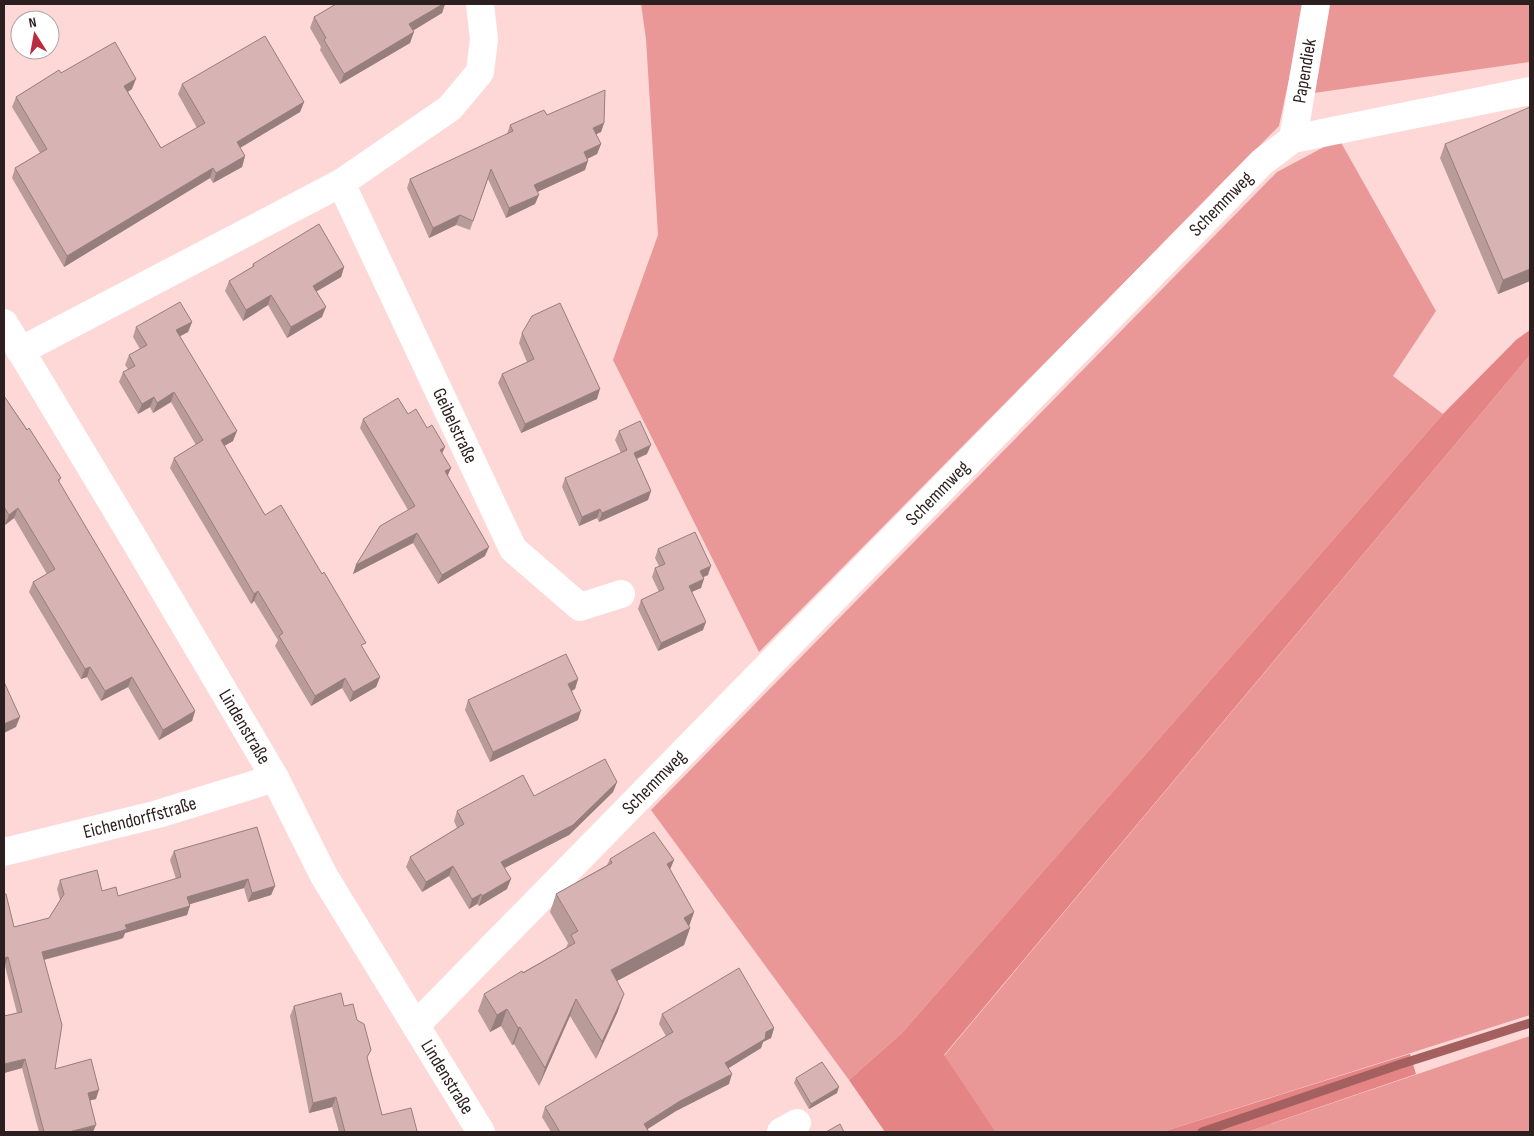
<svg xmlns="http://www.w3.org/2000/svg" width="1534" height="1136" font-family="'Sofia Sans Condensed',sans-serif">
<rect width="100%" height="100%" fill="#fdd8d7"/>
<!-- green -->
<path fill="#e99797" d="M 641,4 L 1305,4 L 1279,126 L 759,652 L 613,360 L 658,235 L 646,39 Z
M 1326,4 L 1530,4 L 1530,62 L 1314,93 Z
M 1339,139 L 1436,311 L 1393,376 L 1443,414 L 902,1033 L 849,1080 L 651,810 L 1277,172 Z
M 1530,355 L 1530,1015 L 1162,1132 L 996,1132 L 944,1056 Z
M 1530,1036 L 1530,1132 L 1247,1132 Z"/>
<!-- forest -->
<path fill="#e48485" d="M 1530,330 L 1530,355 L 944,1055 L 996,1132 L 885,1132 L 849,1080 L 902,1033 L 1443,414 L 1516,340 Z
M 1410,1054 L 1416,1074 L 1247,1132 L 1162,1132 Z"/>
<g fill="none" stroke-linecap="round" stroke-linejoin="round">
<!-- stream -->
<path stroke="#a45f5f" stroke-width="9" d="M 1202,1132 L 1398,1065 L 1530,1023"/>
<!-- minor -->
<g stroke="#fff" stroke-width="28">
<path id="s1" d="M 1293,139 L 1316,4"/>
<path id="s2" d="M 341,183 L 513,549 L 580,607 L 621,594"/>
<path id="s3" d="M 4,323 L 131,534 L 275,778 L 324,876 L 481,1132"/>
<path d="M 20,351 L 341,183 L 450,108 L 480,72 L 484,39 L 480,4"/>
<path id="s4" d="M 4,852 L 158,814 L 275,778"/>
<path id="s5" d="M 416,1025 L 1262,162 L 1293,139 L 1530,91"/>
<path d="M 781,1132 L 797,1123"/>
</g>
</g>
<!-- wall -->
<path fill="#b99b9a" d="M 334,4 L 445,4 L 442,13 L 413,30 L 410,43 L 340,84 L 320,50 L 321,47 L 310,28 L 314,17 L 335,5 Z
M 61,73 L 132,89 L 128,92 L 161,148 L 197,128 L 178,94 L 182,84 L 304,102 L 300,112 L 240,148 L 245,156 L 242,167 L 213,183 L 210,178 L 64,267 L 12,178 L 15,168 L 40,153 L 12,107 L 16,97 Z
M 547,115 L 604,123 L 601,132 L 596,134 L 601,144 L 597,154 L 587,159 L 585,170 L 537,192 L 535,204 L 506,218 L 488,179 L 470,230 L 456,225 L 429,238 L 407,188 L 410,179 L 507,134 L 510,125 Z
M 1445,144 L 1530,281 L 1498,294 L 1440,158 Z
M 253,264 L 344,267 L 341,277 L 316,291 L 322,317 L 287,338 L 268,305 L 243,321 L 225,291 L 229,281 L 252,267 Z
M 192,322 L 188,332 L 180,336 L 233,441 L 224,446 L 265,515 L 363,649 L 380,677 L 376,687 L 350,702 L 342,688 L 311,706 L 275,646 L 278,640 L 254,601 L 251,604 L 170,468 L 174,458 L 196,445 L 171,402 L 153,413 L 150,407 L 138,414 L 119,382 L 123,372 L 128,369 L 125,365 L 129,355 L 140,349 L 133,337 L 136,327 Z
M 522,333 L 597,399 L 521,433 L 498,383 L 502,374 L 527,362 L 519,343 Z
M 4,396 L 61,478 L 59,482 L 195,711 L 192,721 L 159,740 L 128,687 L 101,701 L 87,677 L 81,679 L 29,592 L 33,582 L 47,574 L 14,518 L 5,525 L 4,523 Z
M 408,414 L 442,454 L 451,468 L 447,476 L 485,556 L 438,584 L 413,543 L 353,574 L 356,565 L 408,510 L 360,428 L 363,419 Z
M 619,431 L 647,454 L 637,459 L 651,491 L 648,500 L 599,522 L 597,518 L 579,526 L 562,487 L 565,478 L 621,453 L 615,440 Z
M 658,549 L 708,575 L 703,577 L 701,588 L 692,592 L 703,630 L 658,651 L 638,609 L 641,600 L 659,592 L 652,577 L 655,568 L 659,566 L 655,558 Z
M 578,679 L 575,689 L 572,691 L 578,720 L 490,762 L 465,710 L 468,700 Z
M 617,782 L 613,792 L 569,835 L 504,868 L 507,889 L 479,906 L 477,904 L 469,909 L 449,876 L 422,892 L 406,867 L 410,857 L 457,828 L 454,821 L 457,811 Z
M 174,851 L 275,886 L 271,895 L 248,902 L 244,888 L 190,904 L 187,915 L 125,933 L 123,938 L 118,940 L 44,960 L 55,1069 L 96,1099 L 90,1100 L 93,1132 L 39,1132 L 22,1068 L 4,1073 L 4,1016 L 17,1013 L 5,966 L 14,927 L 49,918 L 60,900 L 57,889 L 60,880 L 102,891 L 118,896 L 176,879 L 170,860 Z
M 610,859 L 670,869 L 694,912 L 689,926 L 690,928 L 684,945 L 617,981 L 618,1011 L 596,1059 L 570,1016 L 539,1086 L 514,1044 L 512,1045 L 501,1026 L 490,1032 L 478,1011 L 484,994 L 566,948 L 568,943 L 550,912 L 556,894 L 607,865 Z
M 294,1006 L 344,1006 L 367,1059 L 382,1115 L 417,1131 L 416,1132 L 339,1132 L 332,1107 L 309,1113 L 290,1016 Z
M 662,1014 L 774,1028 L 771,1038 L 763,1042 L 761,1048 L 729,1068 L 729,1084 L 676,1111 L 647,1129 L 649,1132 L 551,1132 L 542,1117 L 545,1107 L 666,1036 L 659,1024 Z
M 796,1078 L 837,1093 L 809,1109 L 794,1083 Z"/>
<!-- shaded-wall -->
<path fill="#967e7d" d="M 443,4 L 445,4 L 442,13 L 406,35 L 409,24 Z
M 414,32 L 410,43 L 340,84 L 344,74 Z
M 136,79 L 132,89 L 120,96 L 124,86 Z
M 304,102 L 300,112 L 233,152 L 237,142 Z
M 604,123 L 601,132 L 590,137 L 593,128 Z
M 601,144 L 597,154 L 581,162 L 584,152 Z
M 245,156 L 242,167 L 213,183 L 216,173 Z
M 588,161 L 585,170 L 531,195 L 534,185 Z
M 213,168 L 210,178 L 64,267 L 67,256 Z
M 539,195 L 535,204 L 506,218 L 509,208 Z
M 460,215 L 456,225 L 429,238 L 433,228 Z
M 344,267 L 341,277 L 309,296 L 313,286 Z
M 1530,269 L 1530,281 L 1498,294 L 1503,280 Z
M 271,295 L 268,305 L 243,321 L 246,310 Z
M 326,307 L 322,317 L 287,338 L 291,327 Z
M 192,322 L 188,332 L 173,340 L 176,330 Z
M 600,389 L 597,399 L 521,433 L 525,424 Z
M 174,392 L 171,402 L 153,413 L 157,403 Z
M 154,397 L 150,407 L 138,414 L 142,404 Z
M 237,431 L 233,441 L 217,450 L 221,440 Z
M 651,445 L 647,454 L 630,461 L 634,453 Z
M 445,447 L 441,456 L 440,450 Z
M 451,468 L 447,477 L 445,471 Z
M 651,491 L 648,500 L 599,522 L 602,513 Z
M 18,508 L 14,518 L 5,525 L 9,515 Z
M 600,509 L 597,518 L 579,526 L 582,517 Z
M 417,533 L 413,543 L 353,574 L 356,565 Z
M 489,547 L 485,556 L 438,584 L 442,575 Z
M 711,566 L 708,575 L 697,580 L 700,571 Z
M 704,579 L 701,588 L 686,594 L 689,586 Z
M 258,591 L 254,601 L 251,604 L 254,594 Z
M 706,622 L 703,630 L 658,651 L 661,643 Z
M 90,667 L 87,677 L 81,679 L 85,669 Z
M 132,677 L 128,687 L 101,701 L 105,691 Z
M 380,677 L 376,687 L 350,702 L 353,692 Z
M 345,678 L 342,688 L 311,706 L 315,696 Z
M 578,679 L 575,689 L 565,694 L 568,684 Z
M 195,711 L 192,721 L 159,740 L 163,730 Z
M 581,711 L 578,720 L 490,762 L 493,752 Z
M 20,717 L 16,727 L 4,733 L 4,724 Z
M 617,782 L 613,792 L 569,835 L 497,872 L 501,862 Z
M 674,860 L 667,877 L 667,864 Z
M 453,866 L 449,876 L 422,892 L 426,882 Z
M 248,879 L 244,888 L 184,906 L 187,897 Z
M 511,879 L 507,889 L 479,906 L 482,896 Z
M 275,886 L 271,895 L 248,902 L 252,893 Z
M 481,894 L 477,904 L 469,909 L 472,899 Z
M 190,906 L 187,915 L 125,933 L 123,938 L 39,961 L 42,952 L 125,925 Z
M 694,912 L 688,929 L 690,928 L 684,945 L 604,988 L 611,970 L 684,918 Z
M 8,957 L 5,966 L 4,966 L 4,958 Z
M 624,994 L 618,1011 L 596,1059 L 602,1042 Z
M 576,999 L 570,1016 L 539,1086 L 545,1068 Z
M 507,1009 L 501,1026 L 490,1032 L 497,1015 Z
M 520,1027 L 514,1044 L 512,1045 L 518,1028 Z
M 774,1028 L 771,1038 L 763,1042 L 761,1048 L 722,1072 L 725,1063 L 766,1032 Z
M 25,1059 L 22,1068 L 4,1073 L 4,1068 L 5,1064 Z
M 732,1074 L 729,1084 L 676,1111 L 643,1132 L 644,1124 L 680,1101 Z
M 839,1087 L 837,1093 L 809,1109 L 811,1104 Z
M 99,1090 L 96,1099 L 84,1102 L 88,1093 Z
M 336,1097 L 332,1107 L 309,1113 L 313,1103 Z
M 96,1125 L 93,1132 L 69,1132 Z"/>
<!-- building -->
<path fill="#d7b4b3" stroke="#967e7d" d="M 336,4 L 443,4 L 409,24 L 414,32 L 344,74 L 324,40 L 326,38 L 314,17 Z
M 265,36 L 304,102 L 237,142 L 245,156 L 216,173 L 213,168 L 67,256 L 15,168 L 47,149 L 16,97 L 59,70 L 61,73 L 115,42 L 136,79 L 124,86 L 161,148 L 205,123 L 182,84 Z
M 605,90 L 604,123 L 593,128 L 601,144 L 584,152 L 588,161 L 534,185 L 539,195 L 509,208 L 491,169 L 473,221 L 460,215 L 433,228 L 410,179 L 513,131 L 510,125 L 544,110 L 547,115 Z
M 1530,107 L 1530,269 L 1503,280 L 1445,144 Z
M 319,224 L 344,267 L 313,286 L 326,307 L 291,327 L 271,295 L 246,310 L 229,281 L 254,266 L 253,264 Z
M 180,302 L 192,322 L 176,330 L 237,431 L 221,440 L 265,515 L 281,505 L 322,574 L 324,572 L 366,643 L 361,645 L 380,677 L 353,692 L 345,678 L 315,696 L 279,636 L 283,633 L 258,591 L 254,594 L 174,458 L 203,440 L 174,392 L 157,403 L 154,397 L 142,404 L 123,372 L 135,366 L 129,355 L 147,345 L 136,327 Z
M 560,303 L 600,389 L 525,424 L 502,374 L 534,359 L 522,333 L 532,316 Z
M 4,396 L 27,430 L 29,428 L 61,478 L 58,480 L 195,711 L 163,730 L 132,677 L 105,691 L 90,667 L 85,669 L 33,582 L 55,569 L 18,508 L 9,515 L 4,507 Z
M 398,398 L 408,414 L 416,409 L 427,428 L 432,425 L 445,447 L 440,450 L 451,468 L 445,471 L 489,547 L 442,575 L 417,533 L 356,565 L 380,526 L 415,506 L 363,419 Z
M 640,421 L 651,445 L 634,453 L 651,491 L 602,513 L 600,509 L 582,517 L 565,478 L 627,450 L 619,431 Z
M 695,532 L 711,566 L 700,571 L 704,579 L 689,586 L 706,622 L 661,643 L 641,600 L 664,589 L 655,568 L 665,564 L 658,549 Z
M 566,654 L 578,679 L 568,684 L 581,711 L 493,752 L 468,700 Z
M 4,682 L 20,717 L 4,724 Z
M 605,759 L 617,782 L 573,825 L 501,862 L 511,879 L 482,896 L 481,894 L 472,899 L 453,866 L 426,882 L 410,857 L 464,824 L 457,811 L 523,775 L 534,796 Z
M 257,827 L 275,886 L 252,893 L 248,879 L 187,897 L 190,906 L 125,925 L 127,929 L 121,931 L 42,952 L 62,1025 L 55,1069 L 91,1059 L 99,1090 L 88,1093 L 96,1125 L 69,1132 L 44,1132 L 25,1059 L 5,1064 L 4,1059 L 4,1016 L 22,1012 L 8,957 L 4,958 L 4,894 L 6,894 L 14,927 L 49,918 L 64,894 L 60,880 L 97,870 L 102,891 L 116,887 L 118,896 L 181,877 L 174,851 Z
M 654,832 L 674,860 L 667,864 L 694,912 L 684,918 L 690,928 L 611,970 L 624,994 L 602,1042 L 576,999 L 545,1068 L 520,1027 L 518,1028 L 507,1009 L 497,1015 L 484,994 L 522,971 L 523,973 L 575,943 L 571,935 L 578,931 L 556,894 L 612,863 L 610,859 Z
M 739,968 L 774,1028 L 766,1032 L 765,1039 L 725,1063 L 732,1074 L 680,1101 L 644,1124 L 649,1132 L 560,1132 L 545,1107 L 673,1032 L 662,1014 Z
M 341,993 L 344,1006 L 353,1004 L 357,1020 L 364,1024 L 371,1050 L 367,1057 L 382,1115 L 411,1108 L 417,1131 L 414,1132 L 345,1132 L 336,1097 L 313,1103 L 294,1006 Z
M 822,1062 L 839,1087 L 811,1104 L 796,1078 Z
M 840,1124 L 844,1132 L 826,1132 Z"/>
<g text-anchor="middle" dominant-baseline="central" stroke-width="4" stroke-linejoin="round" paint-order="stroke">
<!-- street labels -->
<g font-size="19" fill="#2c1f1f" stroke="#fff">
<text stroke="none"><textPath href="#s1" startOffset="69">Papendiek</textPath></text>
<text stroke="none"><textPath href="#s5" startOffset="1150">Schemmweg</textPath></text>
<text stroke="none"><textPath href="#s2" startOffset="268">Geibelstraße</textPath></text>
<text stroke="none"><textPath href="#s5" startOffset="745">Schemmweg</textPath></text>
<text stroke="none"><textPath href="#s3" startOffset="470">Lindenstraße</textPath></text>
<text stroke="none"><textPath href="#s5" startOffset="340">Schemmweg</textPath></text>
<text stroke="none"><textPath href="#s4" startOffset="140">Eichendorffstraße</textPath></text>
<text stroke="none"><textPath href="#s3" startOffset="875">Lindenstraße</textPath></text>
</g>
</g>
<!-- border -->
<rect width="1534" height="1136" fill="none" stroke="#2c1f1f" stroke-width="10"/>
<!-- north arrow -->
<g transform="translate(35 35) rotate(349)"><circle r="24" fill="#ffffff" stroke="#aba5a5"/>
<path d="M0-4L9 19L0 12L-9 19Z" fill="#bb2b3d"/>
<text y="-8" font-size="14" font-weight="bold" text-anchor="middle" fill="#2c1f1f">N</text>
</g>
</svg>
